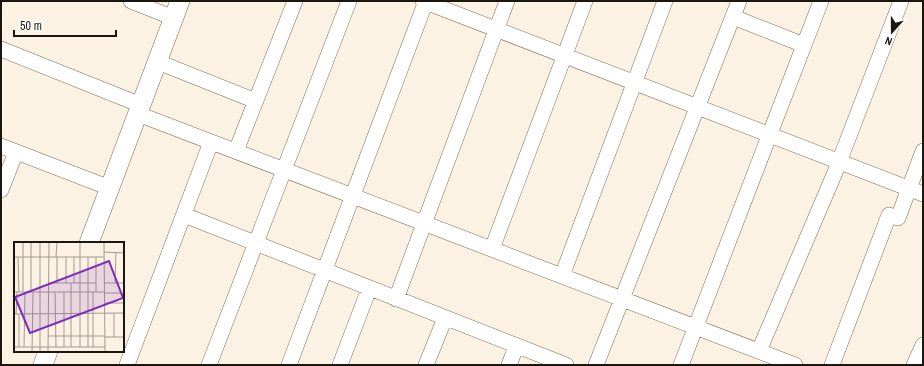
<svg xmlns="http://www.w3.org/2000/svg" width="924" height="366" font-family="'Archivo Narrow',sans-serif">
<rect width="100%" height="100%" fill="#fcf2e4"/>
<g fill="none" stroke-linecap="round" stroke-linejoin="round">
<!-- minor casing -->
<g stroke="#7b6c57" stroke-width="16">
<path id="minor" d="M 131,1 L 174,18
M 423,1 L 923,194
M 733,17 L 804,45
M 1,49 L 141,105
M 158,62 L 256,101
M 138,114 L 795,365
M 1,146 L 110,188
M 236,151 L 295,1
M 1,190 L 16,152
M 184,215 L 566,365
M 492,249 L 585,1
M 562,276 L 665,1
M 396,299 L 507,1
M 759,351 L 836,170 L 901,1
M 127,365 L 211,142
M 209,365 L 349,1
M 289,365 L 426,1
M 340,365 L 369,289
M 426,365 L 445,318
M 509,365 L 516,347
M 596,365 L 739,1
M 681,365 L 821,1
M 832,365 L 889,215 L 898,218 L 923,151
M 914,365 L 923,345"/>
</g>
<!-- tertiary casing -->
<g stroke="#7b6c57" stroke-width="20">
<path id="tertiary" d="M 89,243 L 180,1
M 43,365 L 48,351"/>
</g>
<!-- minor -->
<use href="#minor" stroke="#fff" stroke-width="15"/>
<!-- tertiary -->
<use href="#tertiary" stroke="#fff" stroke-width="19"/>
</g>
<!-- overview -->
<g transform="translate(14 242)">
<rect width="110" height="110" fill="#fcf2e4"/>
<path fill="none" stroke="#a29a8e" stroke-width="1" d="M 0,0 L 0,15M 9,0 L 9,50M 26,0 L 26,110M 66,0 L 66,105M 90,0 L 91,110M 90,10 L 110,11M 0,15 L 90,15M 4,15 L 5,50M 42,15 L 43,0M 74,15 L 74,105M 82,15 L 82,50M 34,41 L 82,41M 43,41 L 43,15M 52,41 L 52,15M 57,41 L 57,105M 60,41 L 60,15M 90,41 L 110,41M 101,41 L 102,10M 0,50 L 90,50M 17,50 L 17,0M 41,50 L 42,105M 50,50 L 50,105M 90,51 L 110,51M 91,61 L 110,61M 100,71 L 100,95M 0,72 L 110,71M 2,72 L 3,50M 5,72 L 5,105M 34,94 L 91,94M 91,95 L 110,95M 0,105 L 91,105M 10,105 L 11,50M 79,105 L 79,50M 18,110 L 19,50M 34,110 L 35,0"/>
<path fill="#7b2cbf" fill-opacity="0.15" stroke="#7b2cbf" stroke-width="2" d="M 95,19 L 109,56 L 16,91 L 1,55 Z"/>
<rect width="110" height="110" fill="none" stroke="#1c170e" stroke-width="2"/>
</g>
<!-- border -->
<rect width="924" height="366" fill="none" stroke="#1c170e" stroke-width="4"/>
<!-- north arrow -->
<g transform="translate(892 32) rotate(201)" stroke="#ffffff" stroke-width="3" paint-order="stroke">
<path d="M0-3L7 15L0 10L-7 15Z" fill="#1c170e"/>
<text y="-6" font-size="11" font-weight="bold" text-anchor="middle" fill="#1c170e">N</text>
</g>
<!-- scale -->
<path d="M14 30v6h102v-6" fill="none" stroke="#1c170e" stroke-width="2"/>
<text x="20" y="30" font-size="12" fill="#1c170e" stroke="#ffffff" stroke-width="3" paint-order="stroke">50 m</text>
</svg>
